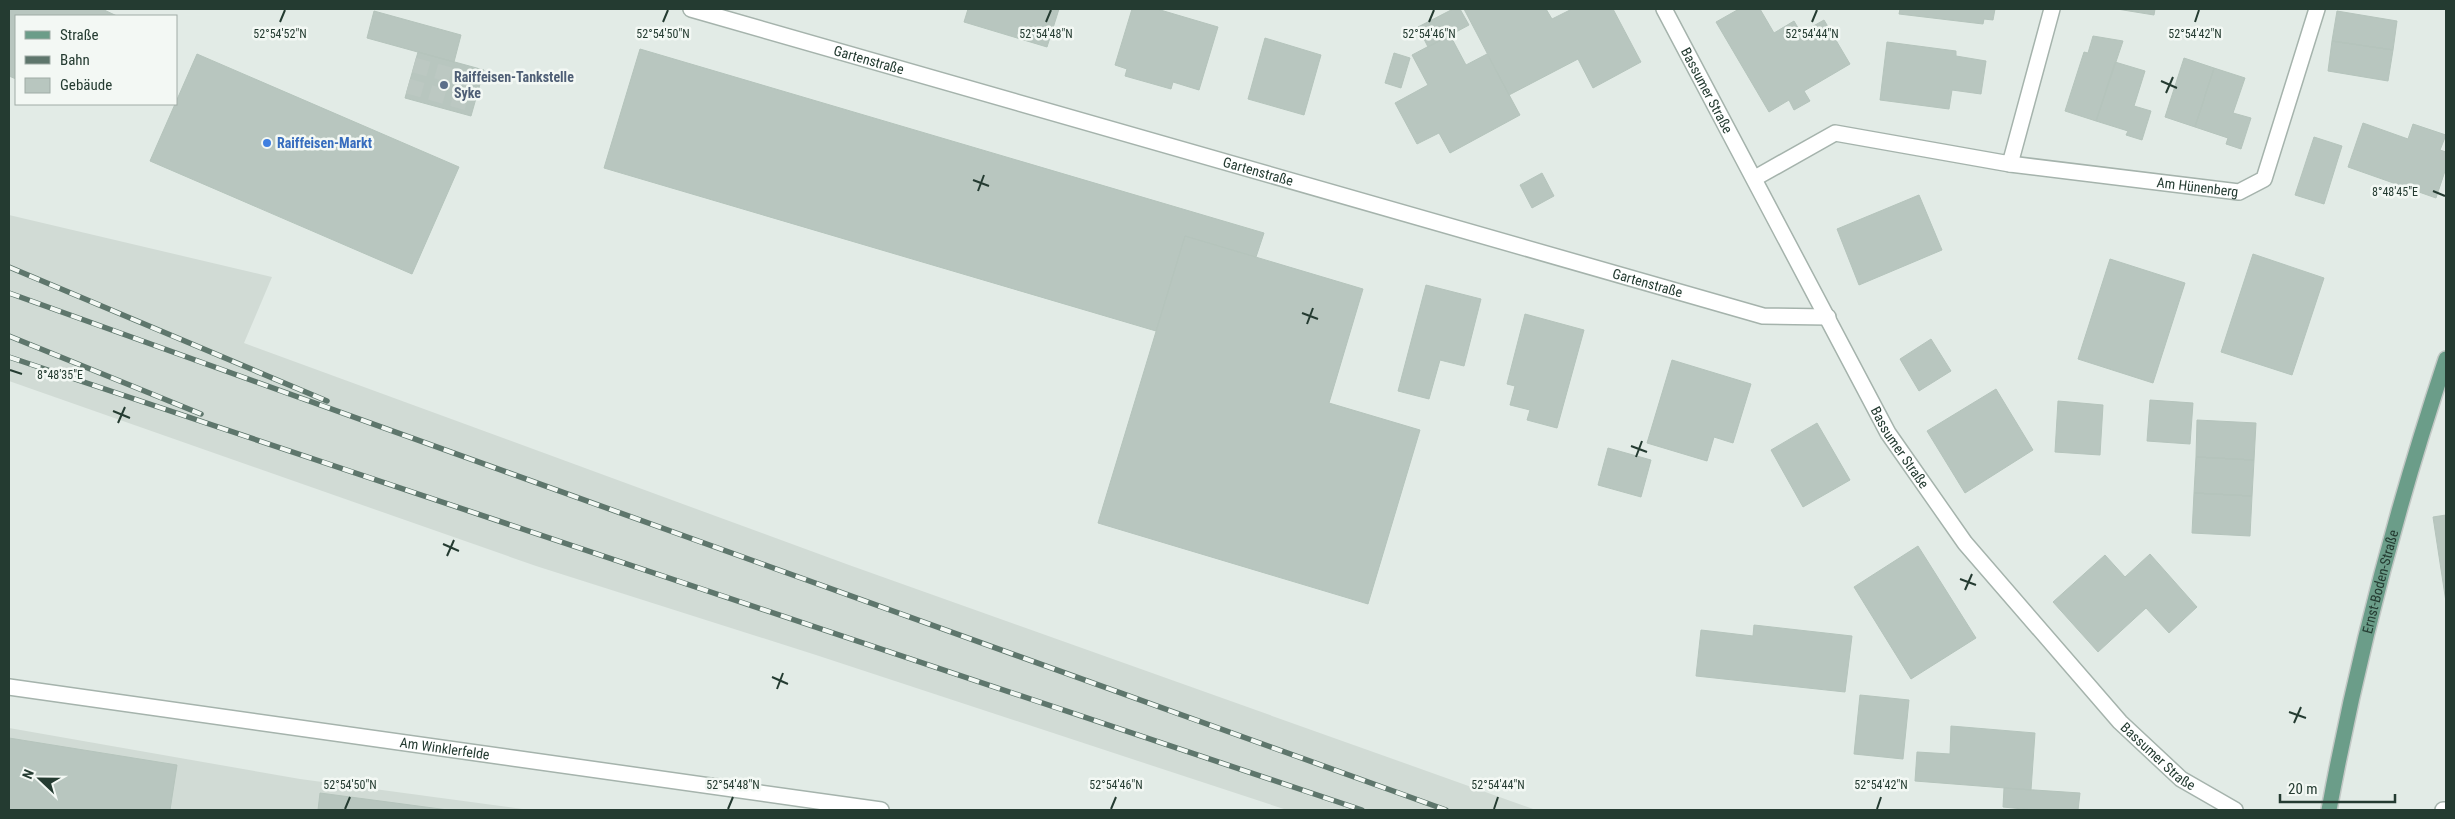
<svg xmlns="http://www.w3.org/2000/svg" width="2455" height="819" font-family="'Roboto Condensed',sans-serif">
<rect width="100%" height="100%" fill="#e2ebe6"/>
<!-- built -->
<path fill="#d1dbd5" d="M 9,215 L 272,277 L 244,343 L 849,565 L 1536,810 L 1287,810 L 816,655 L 536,566 L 9,381 Z
M 9,728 L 300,779 L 530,810 L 9,810 Z"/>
<!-- building -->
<path fill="#b8c6bf" stroke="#b5c4bc" d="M 9,9 L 102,9 L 117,16 L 16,16 L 16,79 L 9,76 Z
M 968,9 L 1059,9 L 1047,47 L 964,22 Z
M 1132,9 L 1157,9 L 1218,27 L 1199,90 L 1173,82 L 1171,89 L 1125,76 L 1127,69 L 1115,65 Z
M 1453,9 L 1460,9 L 1469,25 L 1428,47 L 1418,27 Z
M 1464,9 L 1546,9 L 1552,19 L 1572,9 L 1613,9 L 1641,62 L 1593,88 L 1578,59 L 1509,95 Z
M 1739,9 L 1760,9 L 1774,33 L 1794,21 L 1801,33 L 1824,20 L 1850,64 L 1804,91 L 1810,101 L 1794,110 L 1789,100 L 1769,112 L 1716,22 Z
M 1900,9 L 1995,9 L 1993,20 L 1984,19 L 1983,24 L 1899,14 Z
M 2117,9 L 2155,9 L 2154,15 Z
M 374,11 L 461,35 L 454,62 L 367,38 Z
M 2337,11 L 2397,21 L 2393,50 L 2332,41 Z
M 1450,35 L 1466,65 L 1487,54 L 1520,115 L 1450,153 L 1439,133 L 1417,144 L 1395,103 L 1428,85 L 1412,55 Z
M 2093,36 L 2123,41 L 2096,121 L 2065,111 L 2084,52 L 2088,53 Z
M 1265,38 L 1321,55 L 1304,115 L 1248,99 Z
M 2332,41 L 2393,50 L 2388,81 L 2328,71 Z
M 1887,42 L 1956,51 L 1956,56 L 1986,61 L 1981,94 L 1952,90 L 1949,109 L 1880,100 Z
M 640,49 L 1264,233 L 1256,257 L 1185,236 L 1156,331 L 604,168 Z
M 418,52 L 484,70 L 471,116 L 405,98 Z
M 1394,53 L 1410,58 L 1401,88 L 1385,83 Z
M 197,54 L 459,167 L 412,274 L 150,161 Z
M 2184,58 L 2214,68 L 2195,127 L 2165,117 Z
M 2115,62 L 2145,71 L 2134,106 L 2151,111 L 2142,140 L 2126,135 L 2128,131 L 2096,121 Z
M 2214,68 L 2245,78 L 2233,113 L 2251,118 L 2241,149 L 2226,144 L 2228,138 L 2195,127 Z
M 2363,123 L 2408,139 L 2413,124 L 2446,135 L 2440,150 L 2446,152 L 2446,168 L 2436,198 L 2348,167 Z
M 2314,137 L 2342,146 L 2324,204 L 2295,195 Z
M 1542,173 L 1554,196 L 1532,208 L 1520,185 Z
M 1919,195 L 1942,250 L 1859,285 L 1837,229 Z
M 1185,236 L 1363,289 L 1329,403 L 1420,430 L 1368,604 L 1098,523 Z
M 2253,254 L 2324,278 L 2292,375 L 2221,352 Z
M 2110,259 L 2185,283 L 2153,383 L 2078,359 Z
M 1426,285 L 1481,299 L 1464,366 L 1440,360 L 1429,399 L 1398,391 Z
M 1525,314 L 1584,330 L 1557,428 L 1527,420 L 1530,410 L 1510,405 L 1515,386 L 1507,384 Z
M 1931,339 L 1951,371 L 1919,391 L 1900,359 Z
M 1672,360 L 1751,384 L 1733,443 L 1714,437 L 1707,461 L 1647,443 Z
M 1996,389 L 2033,450 L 1965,493 L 1927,431 Z
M 2150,400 L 2193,403 L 2190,444 L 2147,441 Z
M 2058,401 L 2103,405 L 2100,455 L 2055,452 Z
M 2197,420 L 2256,423 L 2254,460 L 2196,457 Z
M 1817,423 L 1850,480 L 1803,507 L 1771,450 Z
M 1608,448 L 1651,460 L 1641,497 L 1598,485 Z
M 2196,457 L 2254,460 L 2252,496 L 2194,493 Z
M 2194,493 L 2252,496 L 2250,536 L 2192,533 Z
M 2446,515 L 2446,602 L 2433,517 Z
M 1918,546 L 1976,638 L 1911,679 L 1854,587 Z
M 2150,554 L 2197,607 L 2169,633 L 2146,608 L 2098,652 L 2053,602 L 2105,555 L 2125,577 Z
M 1754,625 L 1852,636 L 1845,692 L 1696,676 L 1701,630 L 1753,636 Z
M 1860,695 L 1909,700 L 1903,759 L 1854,754 Z
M 1951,726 L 2035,733 L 2031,790 L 1915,781 L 1917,752 L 1950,754 Z
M 9,738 L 177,765 L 170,810 L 9,810 Z
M 2004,788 L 2080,793 L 2078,810 L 2033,810 L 2003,807 Z
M 320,793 L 448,810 L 318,810 Z"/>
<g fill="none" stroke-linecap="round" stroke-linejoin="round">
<!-- minor-tunnel -->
<path stroke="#bcc8c2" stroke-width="15" stroke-dasharray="15 8" stroke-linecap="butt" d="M 414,65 L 480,83
M 408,86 L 474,105"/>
<!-- minor casing -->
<g stroke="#a5b3ac" stroke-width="18">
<g id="minor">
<path id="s1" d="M 691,9 L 1763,316 L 1828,317"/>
<path id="s2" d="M 1664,9 L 1888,433 L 1965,543 L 2120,722 L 2181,779 L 2235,810"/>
<path id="s3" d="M 2010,164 L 2239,192 L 2264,179 L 2317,9"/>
<path d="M 1755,178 L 1835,133 L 2010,164 L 2052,9"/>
<path id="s4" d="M 9,687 L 881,810"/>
<path d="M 2443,810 L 2446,810"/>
</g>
</g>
<!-- major casing -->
<g stroke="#c2c8c5" stroke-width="18">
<g id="major">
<path id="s5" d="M 2329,810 C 2357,658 2397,506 2446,359"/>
</g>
</g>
<!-- minor -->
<use href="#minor" stroke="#fff" stroke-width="15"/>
<!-- major -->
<use href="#major" stroke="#6b9d89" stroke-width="15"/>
<!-- rail casing -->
<g stroke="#5e766c" stroke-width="5.5">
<path id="rail" d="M 9,267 L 327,401
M 9,293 L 1446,810
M 9,336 L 201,414
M 9,357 L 1362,810"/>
</g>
<!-- rail -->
<use href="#rail" stroke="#f3f8f4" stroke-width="4" stroke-dasharray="11" stroke-linecap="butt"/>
</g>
<!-- ticks -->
<path fill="none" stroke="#243b31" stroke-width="2" d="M 280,22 L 285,10M 663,22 L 668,10M 1046,22 L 1051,10M 1429,22 L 1434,10M 1812,22 L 1817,10M 2195,22 L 2199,10M 2161,81 L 2177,88M 2166,93 L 2173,77M 973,180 L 989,186M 978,191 L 984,175M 2433,191 L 2445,196M 1302,313 L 1318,319M 1307,324 L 1313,308M 10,370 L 22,374M 113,411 L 130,418M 118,423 L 125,407M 1631,446 L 1647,452M 1636,457 L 1642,441M 443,544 L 459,551M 447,556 L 454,540M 1960,579 L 1976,585M 1965,590 L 1972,574M 772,677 L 788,684M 777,689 L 783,673M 2289,712 L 2306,718M 2294,723 L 2301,707M 345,809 L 350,797M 728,809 L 733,797M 1111,809 L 1116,797M 1494,809 L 1498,797M 1877,809 L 1881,797"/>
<!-- markers -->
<circle fill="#5c6f8a" stroke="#f3f8f4" stroke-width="2" cx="444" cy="85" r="5"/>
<circle fill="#3f7fe0" stroke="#f3f8f4" stroke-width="2" cx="267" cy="143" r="5"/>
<g text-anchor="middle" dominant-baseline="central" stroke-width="5" stroke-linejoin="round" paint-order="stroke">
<!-- street labels -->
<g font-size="14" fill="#243b31" stroke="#f3f8f4">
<text stroke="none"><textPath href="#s1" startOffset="185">Gartenstraße</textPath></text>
<text stroke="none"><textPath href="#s2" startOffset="92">Bassumer Straße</textPath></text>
<text stroke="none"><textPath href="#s1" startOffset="590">Gartenstraße</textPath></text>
<text stroke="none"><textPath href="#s3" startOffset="189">Am Hünenberg</textPath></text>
<text stroke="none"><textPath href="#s1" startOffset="995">Gartenstraße</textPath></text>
<text stroke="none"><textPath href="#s2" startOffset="498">Bassumer Straße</textPath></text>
<text stroke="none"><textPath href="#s5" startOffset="234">Ernst-Boden-Straße</textPath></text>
<text stroke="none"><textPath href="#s4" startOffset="440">Am Winklerfelde</textPath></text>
<text stroke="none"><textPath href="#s2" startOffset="902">Bassumer Straße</textPath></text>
</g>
<!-- service labels -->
<g font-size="14" font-weight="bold" fill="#4e5e75" stroke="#f3f8f4" text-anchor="start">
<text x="454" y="77">Raiffeisen-Tankstelle<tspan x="454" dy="16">Syke</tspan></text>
</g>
<!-- shop labels -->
<g font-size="14" font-weight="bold" fill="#366cbe" stroke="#f3f8f4" text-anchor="start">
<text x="277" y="143">Raiffeisen-Markt</text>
</g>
</g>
<g font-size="12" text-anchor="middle" fill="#243b31" stroke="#f3f8f4" stroke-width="5" stroke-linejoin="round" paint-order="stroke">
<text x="280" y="38">52°54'52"N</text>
<text x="1046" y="38">52°54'48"N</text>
<text x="1429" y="38">52°54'46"N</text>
<text x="1812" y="38">52°54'44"N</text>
<text x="2195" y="38">52°54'42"N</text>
<text x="663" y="38">52°54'50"N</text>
<text x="2395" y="196">8°48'45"E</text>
<text x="60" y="379">8°48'35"E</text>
<text x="350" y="789">52°54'50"N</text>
<text x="733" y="789">52°54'48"N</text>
<text x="1116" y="789">52°54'46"N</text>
<text x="1498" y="789">52°54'44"N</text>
<text x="1881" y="789">52°54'42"N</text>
</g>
<!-- border -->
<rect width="2455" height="819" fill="none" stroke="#243b31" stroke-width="20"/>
<!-- legend -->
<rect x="15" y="15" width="162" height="90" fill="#f3f8f4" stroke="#a0aca6"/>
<rect x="25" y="31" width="25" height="8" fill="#6b9d89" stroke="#a0aca6"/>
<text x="60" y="40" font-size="15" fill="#243b31">Straße</text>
<rect x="25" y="56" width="25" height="8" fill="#5e766c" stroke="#a0aca6"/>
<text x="60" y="65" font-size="15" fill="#243b31">Bahn</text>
<rect x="25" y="78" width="25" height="15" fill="#b8c6bf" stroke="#a0aca6"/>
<text x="60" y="90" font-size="15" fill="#243b31">Gebäude</text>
<!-- north arrow -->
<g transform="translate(40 779) rotate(292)" stroke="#f3f8f4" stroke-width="4" paint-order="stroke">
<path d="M0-4L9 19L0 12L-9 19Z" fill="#243b31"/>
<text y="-8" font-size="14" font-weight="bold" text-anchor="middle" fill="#243b31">N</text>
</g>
<!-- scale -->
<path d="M2280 794v8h115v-8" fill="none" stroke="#243b31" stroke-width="2.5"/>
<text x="2288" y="794" font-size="15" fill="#243b31" stroke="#f3f8f4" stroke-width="4" paint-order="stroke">20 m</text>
</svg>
